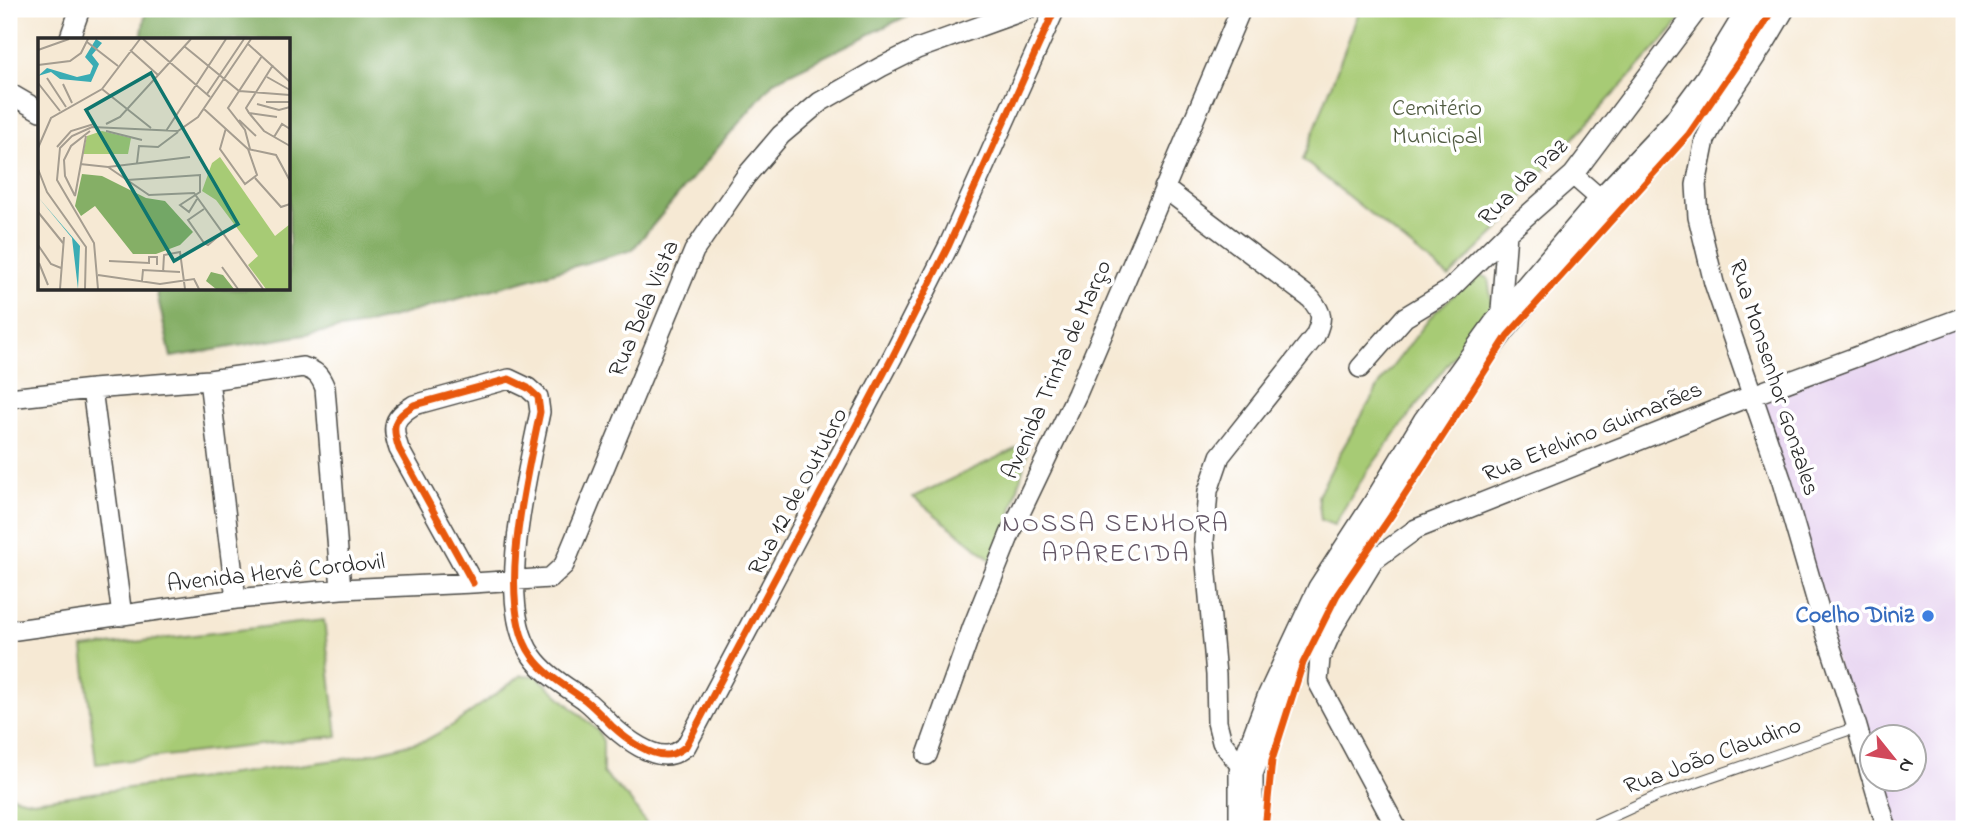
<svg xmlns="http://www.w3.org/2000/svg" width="1973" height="838" font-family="'Indie Flower',sans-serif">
<rect width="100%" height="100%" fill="#fff"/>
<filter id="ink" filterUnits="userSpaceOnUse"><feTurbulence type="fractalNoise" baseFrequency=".0143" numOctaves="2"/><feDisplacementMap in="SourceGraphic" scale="14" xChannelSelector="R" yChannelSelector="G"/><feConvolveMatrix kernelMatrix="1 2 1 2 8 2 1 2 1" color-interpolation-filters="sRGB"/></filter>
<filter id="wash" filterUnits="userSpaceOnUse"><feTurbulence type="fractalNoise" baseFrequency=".00686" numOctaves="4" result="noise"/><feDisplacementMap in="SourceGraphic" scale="28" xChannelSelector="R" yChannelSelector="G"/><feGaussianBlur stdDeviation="1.57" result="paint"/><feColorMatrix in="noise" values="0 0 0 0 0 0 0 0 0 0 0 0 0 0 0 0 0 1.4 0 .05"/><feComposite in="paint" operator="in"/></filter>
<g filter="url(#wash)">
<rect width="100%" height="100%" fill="#f6e9d4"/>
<!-- built -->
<path fill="#e6d2f0" d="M 1964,317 L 1964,829 L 1887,829 L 1872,779 L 1913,778 L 1913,736 L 1871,736 L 1871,776 L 1753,395 Z"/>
<!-- green -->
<path fill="#a7cb75" stroke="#697b50" stroke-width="2" d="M 1360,9 L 1688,9 L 1673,29 L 1532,184 L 1505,223 L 1449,277 L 1303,160 Z
M 1477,274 L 1488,278 L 1493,311 L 1476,327 L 1427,391 L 1364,476 L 1334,525 L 1321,520 L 1318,496 L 1336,460 L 1383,379 L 1434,313 Z
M 1030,442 L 998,565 L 913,497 Z
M 324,620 L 337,736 L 96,764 L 83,648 Z
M 522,675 L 537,676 L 598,731 L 603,741 L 603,773 L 629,799 L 650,829 L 9,829 L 9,792 L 14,797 L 33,801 L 358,757 L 426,740 L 453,725 Z"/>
<!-- forest -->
<path fill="#85af66" stroke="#586d48" stroke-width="2" d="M 146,9 L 921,9 L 774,81 L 632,250 L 365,325 L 171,357 L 156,289 L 289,289 L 289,40 L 141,40 Z"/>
</g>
<g filter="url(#ink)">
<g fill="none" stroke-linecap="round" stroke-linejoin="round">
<!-- lane casing -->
<g stroke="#494844" stroke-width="12">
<path id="lane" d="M 1585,829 L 1657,796 L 1857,727"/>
</g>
<!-- street casing -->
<g stroke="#494844" stroke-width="22">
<path id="street" d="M 1785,9 L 1766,41 L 1720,110 L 1705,140 L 1696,185 L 1698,217 L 1714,283 L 1782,482 L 1826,633 L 1857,727 L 1871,776
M 69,40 L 80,9
M 9,93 L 40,111
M 1573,175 L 1605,203
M 1164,188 L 1311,299 C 1323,314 1323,318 1315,336 L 1220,456 L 1208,491 L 1204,541 L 1216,675 L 1217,722 L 1222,742 L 1246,773
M 1500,323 L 1507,233
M 1360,368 L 1405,317 L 1448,291 L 1507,233 L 1573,175 L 1698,9
M 209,380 L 236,599
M 92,389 L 122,616
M 9,398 L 92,389 L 209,380 L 303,367 C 316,371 320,375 325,388 L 341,589
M 473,583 L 399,449 C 391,425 393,418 414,405 L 509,379 L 528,388 L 538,397 L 540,412 C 528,472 494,604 532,656 C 545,675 567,687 585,700 C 595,708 603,717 612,726 C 625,738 653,760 672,754 C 677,753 682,749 686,746 L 893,356 L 948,247 L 1055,9
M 9,631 L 236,599 L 341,589 L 473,583 L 550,578 L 564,565 L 694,251 L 746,176 L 781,135 L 820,102 L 881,67 L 917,49 L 1028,9
M 927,755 L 973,626 L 1010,534 L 1077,394 L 1241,9
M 1872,778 L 1887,829
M 1397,829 L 1318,682 L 1320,658 L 1334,626 L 1374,560 L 1416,529 L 1753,395 L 1964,317"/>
</g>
<!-- highway casing -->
<g stroke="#494844" stroke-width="36">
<path id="highway" d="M 1246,829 L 1246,773 L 1274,698 L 1324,591 L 1378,508 L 1429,424 L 1500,326 L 1605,203 L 1679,125 L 1710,83 L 1755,9"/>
</g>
<!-- lane -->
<use href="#lane" stroke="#fff" stroke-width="10"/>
<!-- street -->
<use href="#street" stroke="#fff" stroke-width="19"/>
<!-- highway -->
<use href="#highway" stroke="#fff" stroke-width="33"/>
<!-- cycleway casing -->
<g stroke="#fff" stroke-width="11">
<path id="cycleway" d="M 473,583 L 399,449 C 391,425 393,418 414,405 L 509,379 L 528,388 L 538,397 L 540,412 C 528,472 494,604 532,656 C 545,675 567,687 585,700 C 595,708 603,717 612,726 C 625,738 653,760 672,754 C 677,753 682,749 686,746 L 893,356 L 948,247 L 1055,9
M 1265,829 L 1272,760 L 1303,663 L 1337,595 L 1391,516 L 1508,335 L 1689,134 L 1763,26 L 1772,9"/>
</g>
<!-- cycleway -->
<use href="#cycleway" stroke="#e8590c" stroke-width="7"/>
</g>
</g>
<!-- markers -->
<circle fill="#3f7fe0" stroke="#fff" stroke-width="2.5" cx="1928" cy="616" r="7"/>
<g text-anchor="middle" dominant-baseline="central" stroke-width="7" stroke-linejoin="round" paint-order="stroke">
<!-- park labels -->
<g font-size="24" fill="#505b41" stroke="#fff">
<text x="1437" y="109">Cemitério<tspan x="1437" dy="28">Municipal</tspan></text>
</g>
<!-- street labels -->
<g font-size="24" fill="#2b2b2b" stroke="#fff">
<text transform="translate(1524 183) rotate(-44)">Rua da Paz</text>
<text transform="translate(645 309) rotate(-67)">Rua Bela Vista</text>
<text transform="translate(1058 370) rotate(-66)">Avenida Trinta de Março</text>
<text transform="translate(1773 378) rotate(72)">Rua Monsenhor Gonzales</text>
<text transform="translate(1593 433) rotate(-22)">Rua Etelvino Guimarães</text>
<text transform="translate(799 492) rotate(-62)">Rua 12 de Outubro</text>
<text transform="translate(276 574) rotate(-6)">Avenida Hervê Cordovil</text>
<text transform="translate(1713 757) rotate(-20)">Rua João Claudino</text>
</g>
<!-- shop labels -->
<g font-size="24" font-weight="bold" fill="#366cbe" stroke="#fff" text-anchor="end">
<text x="1914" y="616">Coelho Diniz</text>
</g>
<!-- neighbourhood labels -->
<g font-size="26" letter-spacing="2" fill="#645766" stroke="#fff">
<text x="1116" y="525">NOSSA SENHORA<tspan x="1116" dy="30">APARECIDA</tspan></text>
</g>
</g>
<!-- overview -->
<g transform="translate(38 38)">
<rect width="252" height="252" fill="#f6e9d4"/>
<path d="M 64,93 L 93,100 L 90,116 L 45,116 L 49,98 ZM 182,119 L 237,198 L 252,186 L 252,251 L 228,251 L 210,227 L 220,218 L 178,162 L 164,153 L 174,125 Z" fill="#a7cb75"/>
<path d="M 44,136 L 64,138 L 108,160 L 127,163 L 155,194 L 142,207 L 118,216 L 95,216 L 57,168 L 43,178 L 37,168 ZM 173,234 L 185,237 L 196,251 L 178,251 L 168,243 Z" fill="#85af66"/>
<path d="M 58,1 L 64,5 L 54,17 L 61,26 L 53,44 L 22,41 L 13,34 L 0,38 L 9,30 L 39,39 L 52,36 L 55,28 L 47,19 ZM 0,159 L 42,208 L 40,251 L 34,200 Z" fill="#3aacb4"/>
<path fill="none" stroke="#a59d90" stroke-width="2" d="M 105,1 L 172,59M 49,4 L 80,28M 210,6 L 252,44M 146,8 L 201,53 L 252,57M 0,12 L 31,1M 92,12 L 120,37M 0,27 L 32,23 L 43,15 L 50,1M 235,27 L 208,70 L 211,75 L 239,79M 229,39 L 252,52M 9,40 L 28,69M 0,45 L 22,73M 25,46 L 34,65M 64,51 L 113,90M 169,56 L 206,1M 228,64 L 252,64M 219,66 L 241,72 L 252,69M 166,71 L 210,111 L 238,117 L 252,143M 211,75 L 226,93 L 252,108M 201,82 L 218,98M 68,86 L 82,79 L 153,1M 188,90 L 182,111 L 207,146 L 219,137 L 210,111M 68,93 L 104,102M 128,93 L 188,1M 236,99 L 244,86 L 252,91M 19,109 L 33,93 L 56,86M 0,110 L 13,80 L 64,51 L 102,1M 212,111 L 207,92 L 190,70 L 224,18M 99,125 L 101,108 L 120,109 L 140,94M 42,126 L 70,129 L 152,119M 70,129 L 111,157 L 156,155 L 225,251M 0,131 L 9,154 L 48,209 L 47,251M 217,140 L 243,169 L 252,166M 89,142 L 162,137 L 162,154 L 142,167 L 151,174 L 159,161M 37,158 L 27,138 L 26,122 L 33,108 L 52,93M 37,158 L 48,98M 166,171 L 150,182 L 166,205 L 170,207 L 184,195M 0,174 L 25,205M 0,207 L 13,226 L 23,230M 71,223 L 111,225 L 111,219 L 119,219 L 119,227M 1,225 L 10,247M 184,229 L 200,251M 125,235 L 126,217 L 142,214 L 147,251M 60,237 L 122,246 L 156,241 L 161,251M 104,243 L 105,232 L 142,234M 22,251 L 26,199M 60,251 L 56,205 L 19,142 L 22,110 L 34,98 L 54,89 L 140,93 L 160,79 L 213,1"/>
<path fill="#0f766e" fill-opacity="0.15" stroke="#0f766e" stroke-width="3.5" d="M 113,35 L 200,186 L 136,223 L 48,72 Z"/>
<rect width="252" height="252" fill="none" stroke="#2b2b2b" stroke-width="3.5"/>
</g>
<!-- margin -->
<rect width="1973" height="838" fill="none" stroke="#fff" stroke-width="35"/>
<!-- north arrow -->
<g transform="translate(1893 758) rotate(120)"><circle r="33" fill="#ffffff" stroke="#aaaaaa" stroke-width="2"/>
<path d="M0-5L12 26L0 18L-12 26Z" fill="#d1495b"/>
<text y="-10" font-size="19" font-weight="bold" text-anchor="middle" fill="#2b2b2b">N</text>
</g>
</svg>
